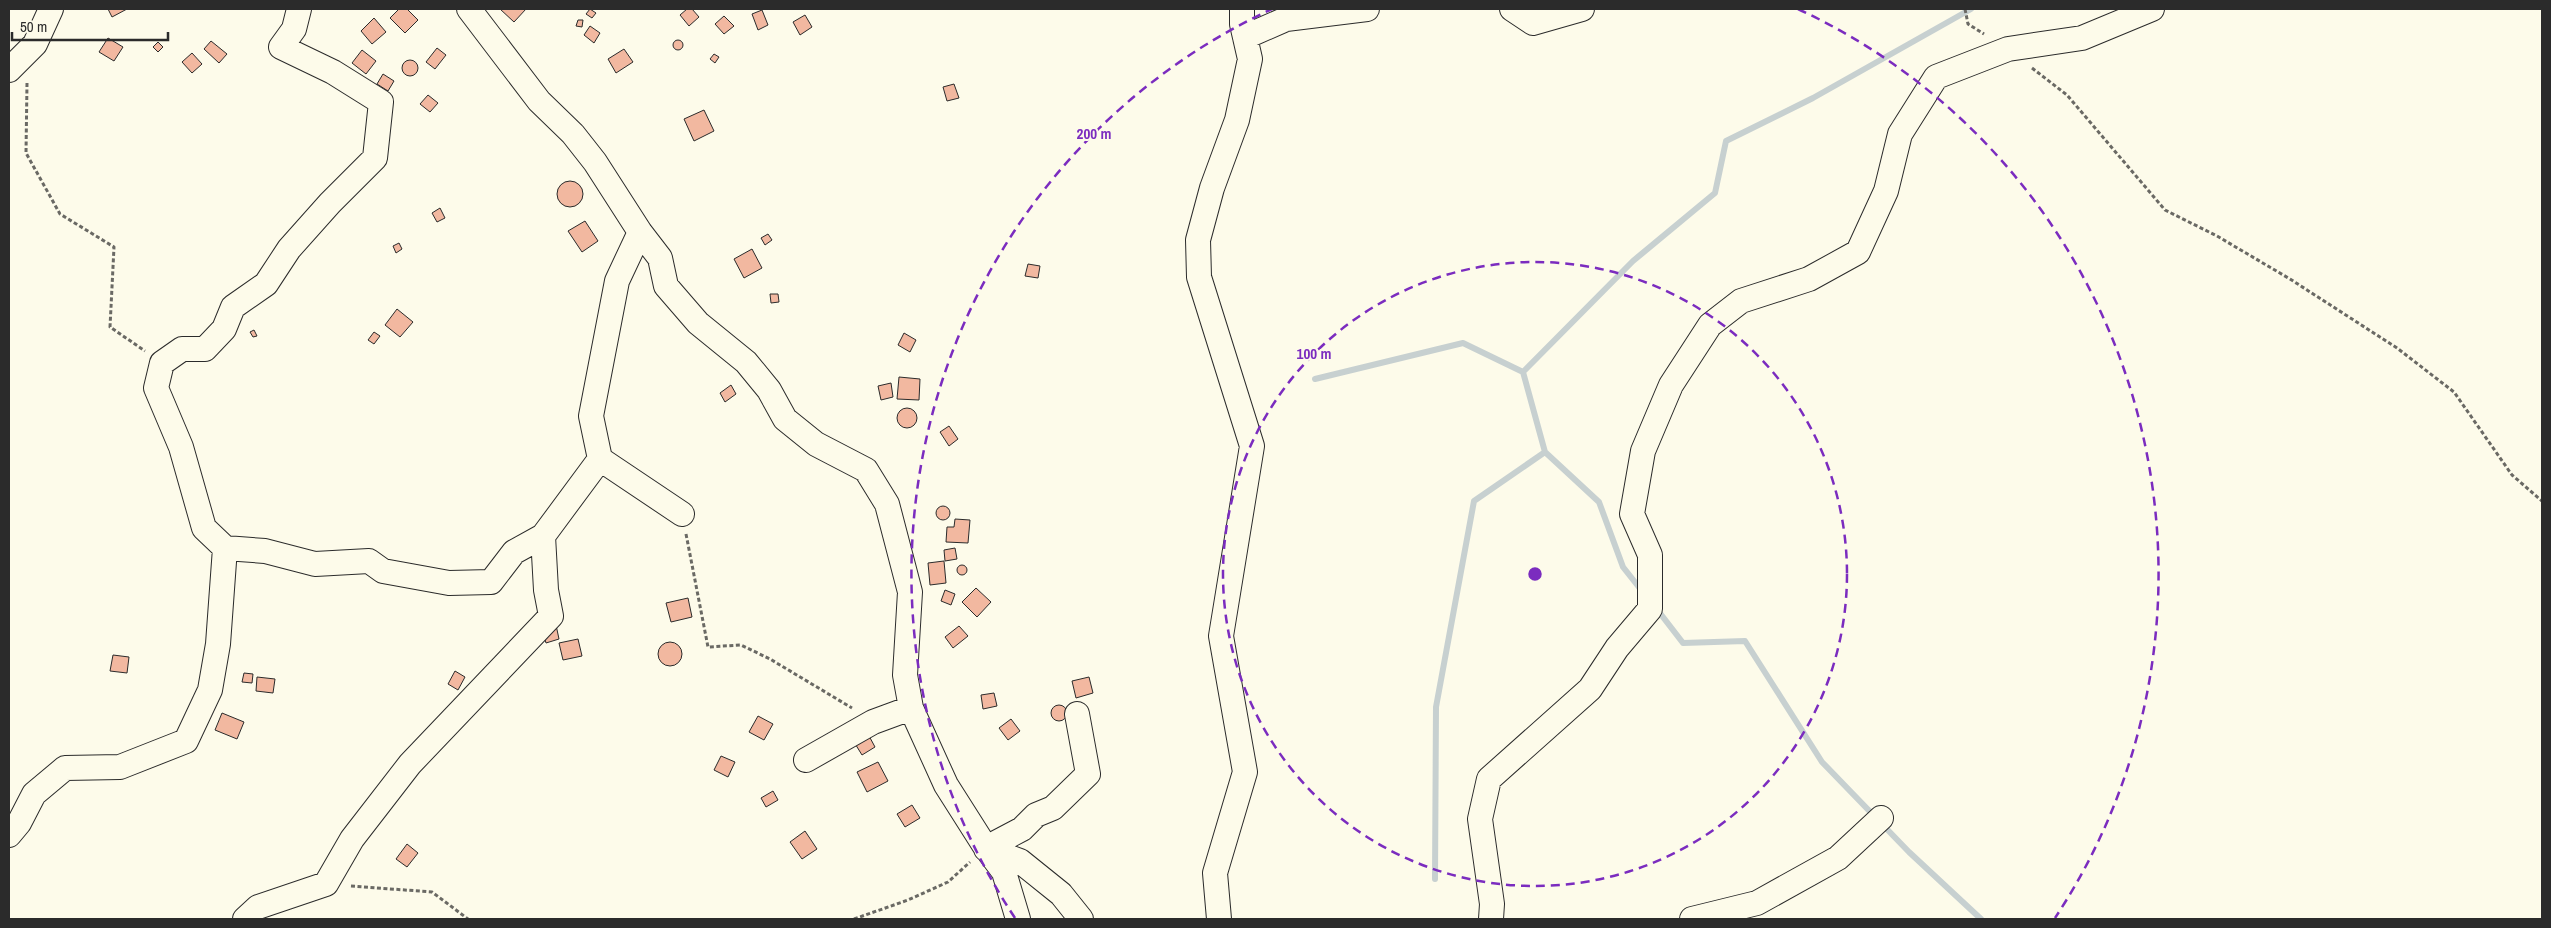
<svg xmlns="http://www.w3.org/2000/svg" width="2551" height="928" font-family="'Archivo Narrow',sans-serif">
<rect width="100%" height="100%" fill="#fdfbea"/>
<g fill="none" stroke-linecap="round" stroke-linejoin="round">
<!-- stream -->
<path stroke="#c7d0d0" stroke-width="6" d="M 1315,379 L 1463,343 L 1523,372 L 1633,261 L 1715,193 L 1726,141 L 1813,98 L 1971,9
M 1545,452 L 1599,502 L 1623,567 L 1642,591
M 1656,608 L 1683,643 L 1745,641 L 1822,762 L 1909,852 L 1981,919
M 1435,879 L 1436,707 L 1474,501 L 1545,452 L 1523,372"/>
</g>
<!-- building -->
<path fill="#f2b8a0" stroke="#2b2b2b" d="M 108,9 L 127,9 L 112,17 Z
M 399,9 L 407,9 L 418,20 L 405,33 L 390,18 Z
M 500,9 L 526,9 L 514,22 Z
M 590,9 L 596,13 L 592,18 L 586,14 Z
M 687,9 L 692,9 L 699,17 L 689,26 L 680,15 Z
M 762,10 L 768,25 L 758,30 L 752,14 Z
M 805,15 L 812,27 L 800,35 L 793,22 Z
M 724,16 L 734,26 L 724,34 L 715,24 Z
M 374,18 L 386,32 L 372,44 L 361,31 Z
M 578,20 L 583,20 L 582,27 L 576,26 Z
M 590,26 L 600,33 L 594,43 L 584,35 Z
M 108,38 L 123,47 L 114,61 L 99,52 Z
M673 45a5 5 0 1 1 10 0a5 5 0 1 1-10 0Z
M 211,41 L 227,54 L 219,63 L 204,49 Z
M 158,42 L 163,47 L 158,52 L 153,47 Z
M 437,48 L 446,55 L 435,69 L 426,62 Z
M 624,49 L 633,62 L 616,73 L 608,59 Z
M 362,50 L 376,61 L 366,74 L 352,63 Z
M 192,53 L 202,64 L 192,73 L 182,62 Z
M 714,54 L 719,57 L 715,63 L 710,59 Z
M402 68a8 8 0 1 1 16 0a8 8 0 1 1-16 0Z
M 383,74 L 394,81 L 388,91 L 377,84 Z
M 954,84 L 959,98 L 947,101 L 943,87 Z
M 428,95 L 438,103 L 430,112 L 420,104 Z
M 704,110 L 714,131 L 694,141 L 684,119 Z
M557 194a13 13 0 1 1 26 0a13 13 0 1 1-26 0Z
M 440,208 L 445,218 L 437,222 L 432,213 Z
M 585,221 L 598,241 L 582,252 L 568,231 Z
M 768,234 L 772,240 L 765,245 L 761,238 Z
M 399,243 L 402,249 L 396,253 L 393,246 Z
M 752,249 L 762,268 L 744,278 L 734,259 Z
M 1028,264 L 1040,266 L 1038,278 L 1025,276 Z
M 770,294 L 778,294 L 779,302 L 771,303 Z
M 397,309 L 413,322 L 400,337 L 385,325 Z
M 254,330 L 257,336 L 253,337 L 250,332 Z
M 374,332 L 380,336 L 374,344 L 368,340 Z
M 904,333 L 916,340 L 910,352 L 898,345 Z
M 899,377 L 920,379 L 919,400 L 897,399 Z
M 891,383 L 893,397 L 881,400 L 878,386 Z
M 731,385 L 736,394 L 725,402 L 720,393 Z
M897 418a10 10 0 1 1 20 0a10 10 0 1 1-20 0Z
M 949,426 L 958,439 L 949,446 L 940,432 Z
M936 513a7 7 0 1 1 14 0a7 7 0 1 1-14 0Z
M 955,519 L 970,520 L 968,543 L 946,542 L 947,527 L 954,527 Z
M 955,548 L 957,559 L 945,561 L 944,550 Z
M 944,561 L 946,583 L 930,585 L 928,563 Z
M957 570a5 5 0 1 1 10 0a5 5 0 1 1-10 0Z
M 976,588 L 991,602 L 977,617 L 962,602 Z
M 945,590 L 955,594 L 951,605 L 941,601 Z
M 688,598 L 692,617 L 671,622 L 666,603 Z
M 556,625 L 559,639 L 546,643 L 542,629 Z
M 959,626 L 968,636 L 953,648 L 945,637 Z
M 578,639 L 582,656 L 563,660 L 559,643 Z
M658 654a12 12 0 1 1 24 0a12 12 0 1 1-24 0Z
M 113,655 L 129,657 L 127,673 L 110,671 Z
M 455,671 L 465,677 L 458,690 L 448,684 Z
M 244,673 L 253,674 L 252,683 L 242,682 Z
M 257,677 L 275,679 L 273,693 L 256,691 Z
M 1089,677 L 1093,693 L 1076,698 L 1072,681 Z
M 994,693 L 997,706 L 983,709 L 981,695 Z
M1051 713a8 8 0 1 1 16 0a8 8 0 1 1-16 0Z
M 222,713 L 244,722 L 237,739 L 215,730 Z
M 758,716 L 773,724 L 764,740 L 749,732 Z
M 1011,719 L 1020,731 L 1008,740 L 999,728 Z
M 868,734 L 875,747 L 862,755 L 854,742 Z
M 721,756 L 735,762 L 728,777 L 714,770 Z
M 878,762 L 888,781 L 867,792 L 857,772 Z
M 773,791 L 778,800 L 766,807 L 761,798 Z
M 912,805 L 920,818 L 905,827 L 897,814 Z
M 805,831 L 817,849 L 802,859 L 790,842 Z
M 407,844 L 418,853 L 407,867 L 396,859 Z"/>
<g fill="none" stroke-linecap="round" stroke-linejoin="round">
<!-- minor casing -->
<g stroke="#2b2b2b" stroke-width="26">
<path id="minor" d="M 469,9 L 539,101 L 573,134 L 595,162 L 640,232 L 660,258 L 666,286 L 698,323 L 746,362 L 769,390 L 785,419 L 816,444 L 866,470 L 887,504 L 910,592 L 905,675 L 911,708 L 946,785 L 986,848 L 1004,872 L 1018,919
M 1512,9 L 1533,23 L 1582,9
M 1245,37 L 1286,19 L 1367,9
M 9,70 L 35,44 L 51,9
M 640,232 L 617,281 L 591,416 L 600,459 L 682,514
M 225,548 L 265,551 L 315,564 L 369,561 L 383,571 L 449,583 L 491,582 L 514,552 L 543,536
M 806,760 L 873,722 L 911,708
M 9,835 L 19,823 L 34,794 L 65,768 L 120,767 L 186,741 L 210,690 L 218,644 L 225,548 L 204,528 L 181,447 L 156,388 L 162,363 L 182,349 L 205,349 L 224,329 L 233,307 L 266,284 L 289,249 L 330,203 L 375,158 L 381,102 L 333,72 L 281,47 L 294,29 L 299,9
M 986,848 L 1022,829 L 1036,815 L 1053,808 L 1088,774 L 1077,714
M 986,849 L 1020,861 L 1061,894 L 1081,919
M 245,919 L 258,907 L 326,884 L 352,839 L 410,764 L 551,616 L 546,590 L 543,536 L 600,459
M 1219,919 L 1215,873 L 1245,772 L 1221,636 L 1252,446 L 1199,277 L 1198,240 L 1212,188 L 1237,120 L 1250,59 L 1242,24 L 1242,9
M 1491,919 L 1492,904 L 1480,819 L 1489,779 L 1590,689 L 1617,648 L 1650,609 L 1650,555 L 1632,514 L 1643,451 L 1671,385 L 1710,325 L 1741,301 L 1809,279 L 1858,252 L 1886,191 L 1900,134 L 1936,77 L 2008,49 L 2082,38 L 2152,9
M 1692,919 L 1757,903 L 1838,858 L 1881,818"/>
</g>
<!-- path -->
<path stroke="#6a6964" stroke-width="3" stroke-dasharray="4 2.5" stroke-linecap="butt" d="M 1965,9 L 1968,24 L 1984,34
M 2032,68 L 2067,95 L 2165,210 L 2217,236 L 2290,279 L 2397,348 L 2454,392 L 2512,475 L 2542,501
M 27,83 L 26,153 L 60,214 L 114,247 L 110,327 L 145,351
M 686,534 L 708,647 L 741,645 L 770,659 L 852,708
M 351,886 L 432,892 L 468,919
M 854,919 L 908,900 L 948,882 L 970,862"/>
<!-- minor -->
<use href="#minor" stroke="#fdfbea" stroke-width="24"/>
</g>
<!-- distance rings -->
<g fill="none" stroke="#7b2cbf" stroke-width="2.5" stroke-dasharray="9 6">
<circle cx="1535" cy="574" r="312"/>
<path d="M1015 918A623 623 0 0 1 1272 9M1798 9A623 623 0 0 1 2055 918"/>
</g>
<circle cx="1535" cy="574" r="8" fill="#7b2cbf" stroke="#fdfbea" stroke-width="2.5"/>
<g font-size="15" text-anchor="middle" font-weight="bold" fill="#7b2cbf" stroke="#fdfbea" stroke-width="4" stroke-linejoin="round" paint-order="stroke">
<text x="1094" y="139">200 m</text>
<text x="1314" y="359">100 m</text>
</g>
<!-- border -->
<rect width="2551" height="928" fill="none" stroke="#2b2b2b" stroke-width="20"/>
<!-- scale -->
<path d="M12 32v8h156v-8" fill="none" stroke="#2b2b2b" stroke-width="2.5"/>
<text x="20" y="32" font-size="15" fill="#2b2b2b" stroke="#fdfbea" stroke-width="4" paint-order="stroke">50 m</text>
</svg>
